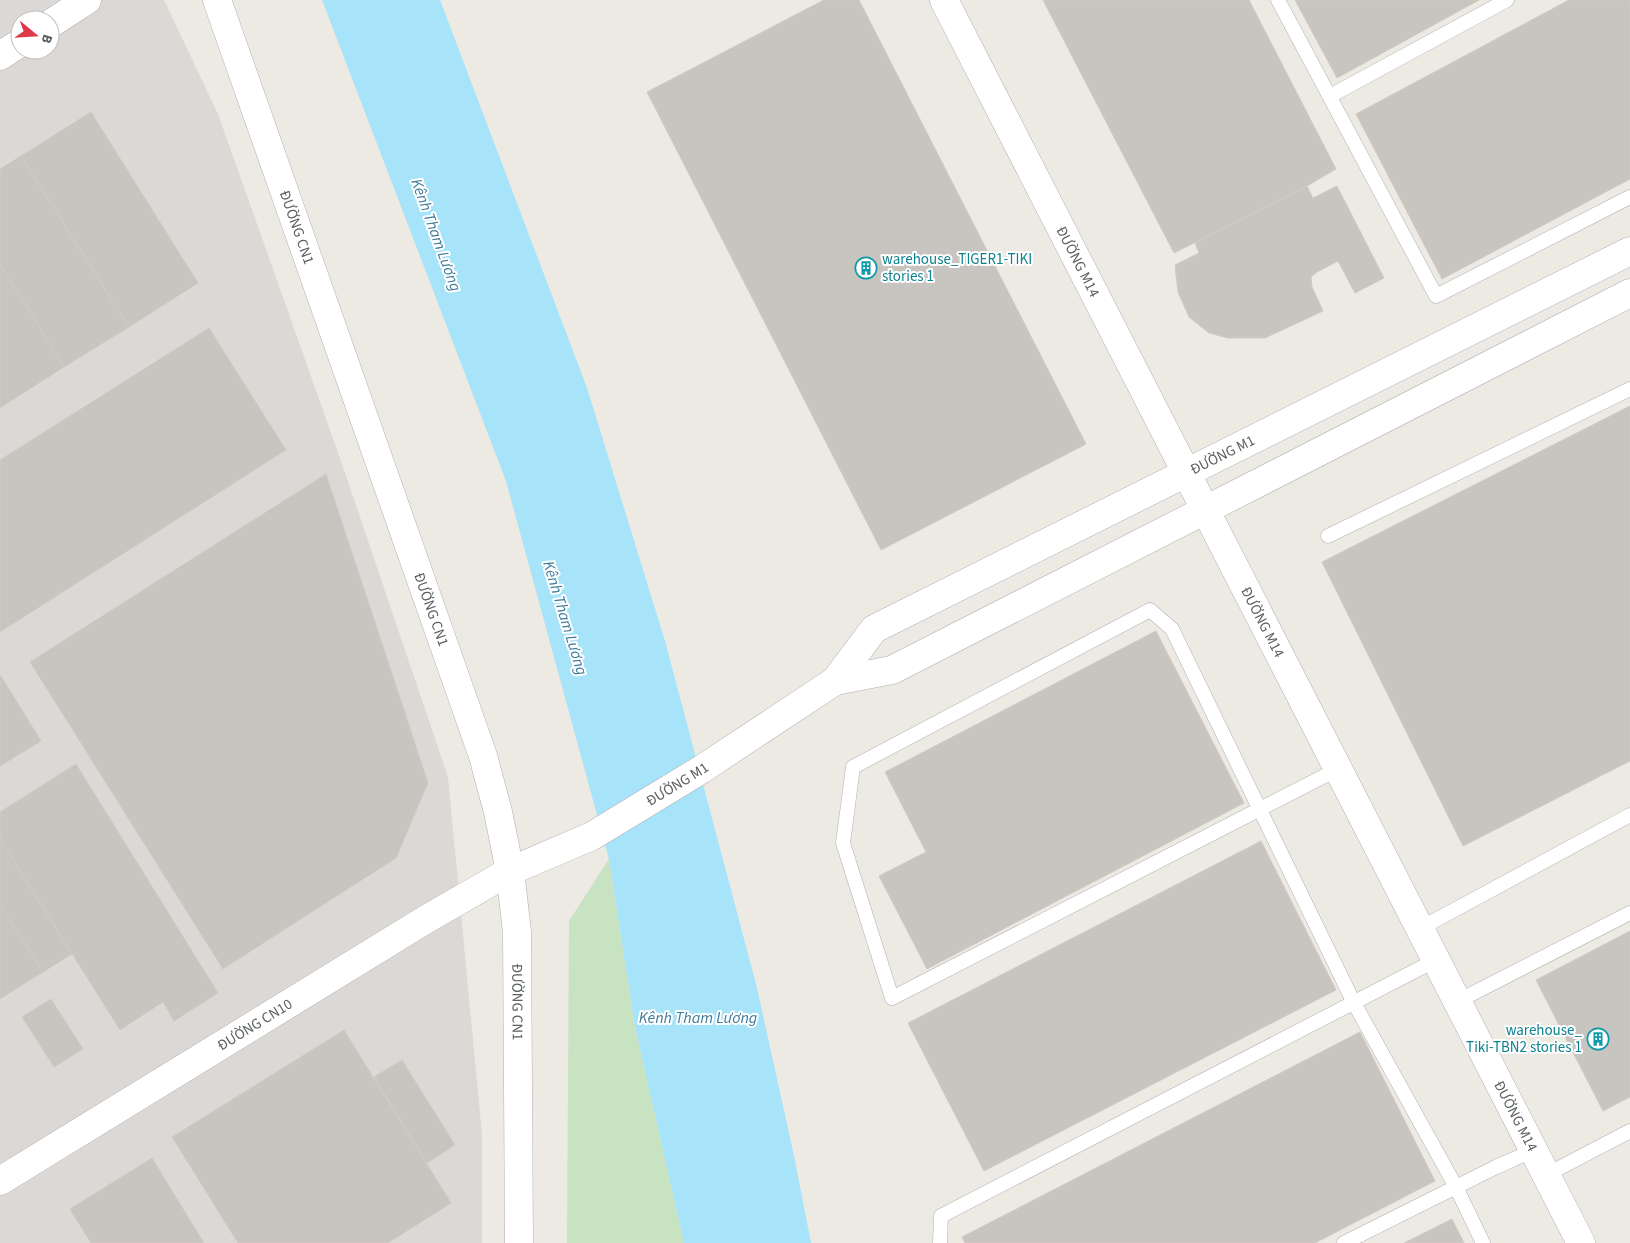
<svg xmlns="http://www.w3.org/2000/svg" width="1630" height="1243" font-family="'Source Sans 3',sans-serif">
<rect width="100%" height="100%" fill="#ede9e3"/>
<!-- industrial -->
<path fill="#dcd8d5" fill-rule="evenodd" d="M 0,0 L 164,0 L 218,114 L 341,461 L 448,777 L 482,1135 L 482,1243 L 0,1243 ZM 20,20 L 50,20 L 50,50 L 20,50 Z"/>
<!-- green -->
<path fill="#c7e3c1" d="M 609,859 L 635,1027 L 684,1243 L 567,1243 L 569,921 Z"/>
<!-- water -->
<path fill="#a7e3f9" d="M 322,0 L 440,0 L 587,388 L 665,641 L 757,988 L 794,1156 L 811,1243 L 684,1243 L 635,1027 L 609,859 L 506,481 Z"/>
<!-- building -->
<path fill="#c8c4c0" stroke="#d1cac2" d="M 824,0 L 859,0 L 1086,444 L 881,550 L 647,92 Z
M 1043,0 L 1249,0 L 1336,169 L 1307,186 L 1174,253 Z
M 1295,0 L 1479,0 L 1337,78 Z
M 1569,0 L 1630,0 L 1630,179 L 1442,279 L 1356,114 Z
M 91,112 L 198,283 L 129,327 L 21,156 Z
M 21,156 L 129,327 L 64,367 L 0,264 L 0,169 Z
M 1307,186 L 1313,198 L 1337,186 L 1384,278 L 1355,293 L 1338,261 L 1317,272 L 1311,277 L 1312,287 L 1323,311 L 1265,338 L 1228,338 L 1209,333 L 1189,317 L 1178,292 L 1175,265 L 1199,253 L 1195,243 Z
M 0,264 L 64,367 L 0,408 Z
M 209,328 L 286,450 L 0,632 L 0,460 Z
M 1630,406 L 1630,761 L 1463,846 L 1322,562 Z
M 326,474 L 428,783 L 396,858 L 223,969 L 30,662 Z
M 1156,631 L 1244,803 L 927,969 L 879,876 L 926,852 L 885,772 Z
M 0,676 L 1,676 L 41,741 L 0,766 Z
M 76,764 L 218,993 L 174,1021 L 163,1002 L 120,1030 L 0,839 L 0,812 Z
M 0,839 L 72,954 L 43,972 L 0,905 Z
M 1261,841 L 1336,990 L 984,1171 L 908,1023 Z
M 0,905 L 43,972 L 0,999 Z
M 1630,931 L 1630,1097 L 1603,1111 L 1536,980 Z
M 51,999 L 83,1049 L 54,1067 L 22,1017 Z
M 344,1030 L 451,1203 L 388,1243 L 238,1243 L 172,1137 Z
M 1360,1032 L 1435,1181 L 1315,1243 L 965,1243 L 962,1237 Z
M 402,1060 L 455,1145 L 427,1163 L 374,1077 Z
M 152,1158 L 204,1243 L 91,1243 L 70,1209 Z
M 1452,1219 L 1464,1243 L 1404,1243 Z"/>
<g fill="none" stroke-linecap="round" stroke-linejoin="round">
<!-- service casing -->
<g stroke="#afb2b5" stroke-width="15">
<path id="service" d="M 1278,0 L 1436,296 L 1630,197
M 1330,96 L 1507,0
M 1328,536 L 1630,389
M 1338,769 L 1260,809 L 892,998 L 843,843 L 853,767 L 1150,610 L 1172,629 L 1354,1003 L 1456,1187 L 1483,1243
M 1419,929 L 1630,815
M 1458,1001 L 1630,913
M 1546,1175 L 1630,1131
M 940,1243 L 941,1216 L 1436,960
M 1344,1243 L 1496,1167 L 1534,1150"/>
</g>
<!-- minor casing -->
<g stroke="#afb2b5" stroke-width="29">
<g id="minor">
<path id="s1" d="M 944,0 L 1581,1243"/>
<path d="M 50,24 L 87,0"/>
<path d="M 0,56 L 20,43"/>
<path id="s2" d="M 0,1181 L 425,920 L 510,871"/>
</g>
</g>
<!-- tertiary casing -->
<g stroke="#afb2b5" stroke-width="29">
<g id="tertiary">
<path id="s3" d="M 217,0 L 483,756 L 498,812 L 510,871 L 517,932 L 519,1243"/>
<path d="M 835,681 L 892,670 L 1630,293"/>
<path id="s4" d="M 510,871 L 592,836 L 702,769 L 835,681 L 874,629 L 1630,251"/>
</g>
</g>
<!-- service -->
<use href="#service" stroke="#fff" stroke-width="14"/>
<!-- minor -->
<use href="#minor" stroke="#fff" stroke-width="28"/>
<!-- tertiary -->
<use href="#tertiary" stroke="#fff" stroke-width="28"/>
</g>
<!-- icons -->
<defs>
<g id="building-ring" transform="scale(1.125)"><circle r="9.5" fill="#fff" stroke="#0f9aa8" stroke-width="1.5"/><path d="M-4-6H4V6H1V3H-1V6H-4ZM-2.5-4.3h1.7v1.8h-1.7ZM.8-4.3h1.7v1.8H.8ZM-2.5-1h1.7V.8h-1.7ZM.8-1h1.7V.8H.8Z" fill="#0f9aa8"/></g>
</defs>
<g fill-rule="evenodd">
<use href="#building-ring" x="866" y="268"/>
<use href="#building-ring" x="1598" y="1039"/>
</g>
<g text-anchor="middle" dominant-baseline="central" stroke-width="4" stroke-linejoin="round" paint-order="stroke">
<!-- street labels -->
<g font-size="15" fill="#5b6063" stroke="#fff">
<text stroke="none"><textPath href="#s3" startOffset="241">ĐƯỜNG CN1</textPath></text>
<text stroke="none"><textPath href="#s1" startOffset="294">ĐƯỜNG M14</textPath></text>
<text stroke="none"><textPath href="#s4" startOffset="832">ĐƯỜNG M1</textPath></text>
<text stroke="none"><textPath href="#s3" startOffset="646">ĐƯỜNG CN1</textPath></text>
<text stroke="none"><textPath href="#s1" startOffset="699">ĐƯỜNG M14</textPath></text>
<text stroke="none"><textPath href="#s4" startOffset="189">ĐƯỜNG M1</textPath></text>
<text stroke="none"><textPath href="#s3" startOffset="1051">ĐƯỜNG CN1</textPath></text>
<text stroke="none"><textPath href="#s2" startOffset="299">ĐƯỜNG CN10</textPath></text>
<text stroke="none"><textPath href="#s1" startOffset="1254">ĐƯỜNG M14</textPath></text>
</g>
<!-- culture labels -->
<g font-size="15" fill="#0d838f" stroke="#fff" text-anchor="start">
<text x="882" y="259">warehouse_TIGER1-TIKI<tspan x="882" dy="17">stories 1</tspan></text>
<text x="1582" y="1030" text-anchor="end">warehouse_<tspan x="1582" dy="17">Tiki-TBN2 stories 1</tspan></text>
</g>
<!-- water labels -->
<g font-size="16" font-style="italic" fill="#3f7b99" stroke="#fff">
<text transform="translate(436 235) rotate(70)">Kênh Tham Lương</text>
<text transform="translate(565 618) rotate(73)">Kênh Tham Lương</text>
<text x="698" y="1018">Kênh Tham Lương</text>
</g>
</g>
<!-- north arrow -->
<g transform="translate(35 35) rotate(108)"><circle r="24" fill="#ffffff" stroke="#bdbfc1"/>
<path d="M0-4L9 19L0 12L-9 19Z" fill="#dd3949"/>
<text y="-8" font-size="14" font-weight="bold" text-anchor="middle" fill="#5b6063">B</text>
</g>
</svg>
